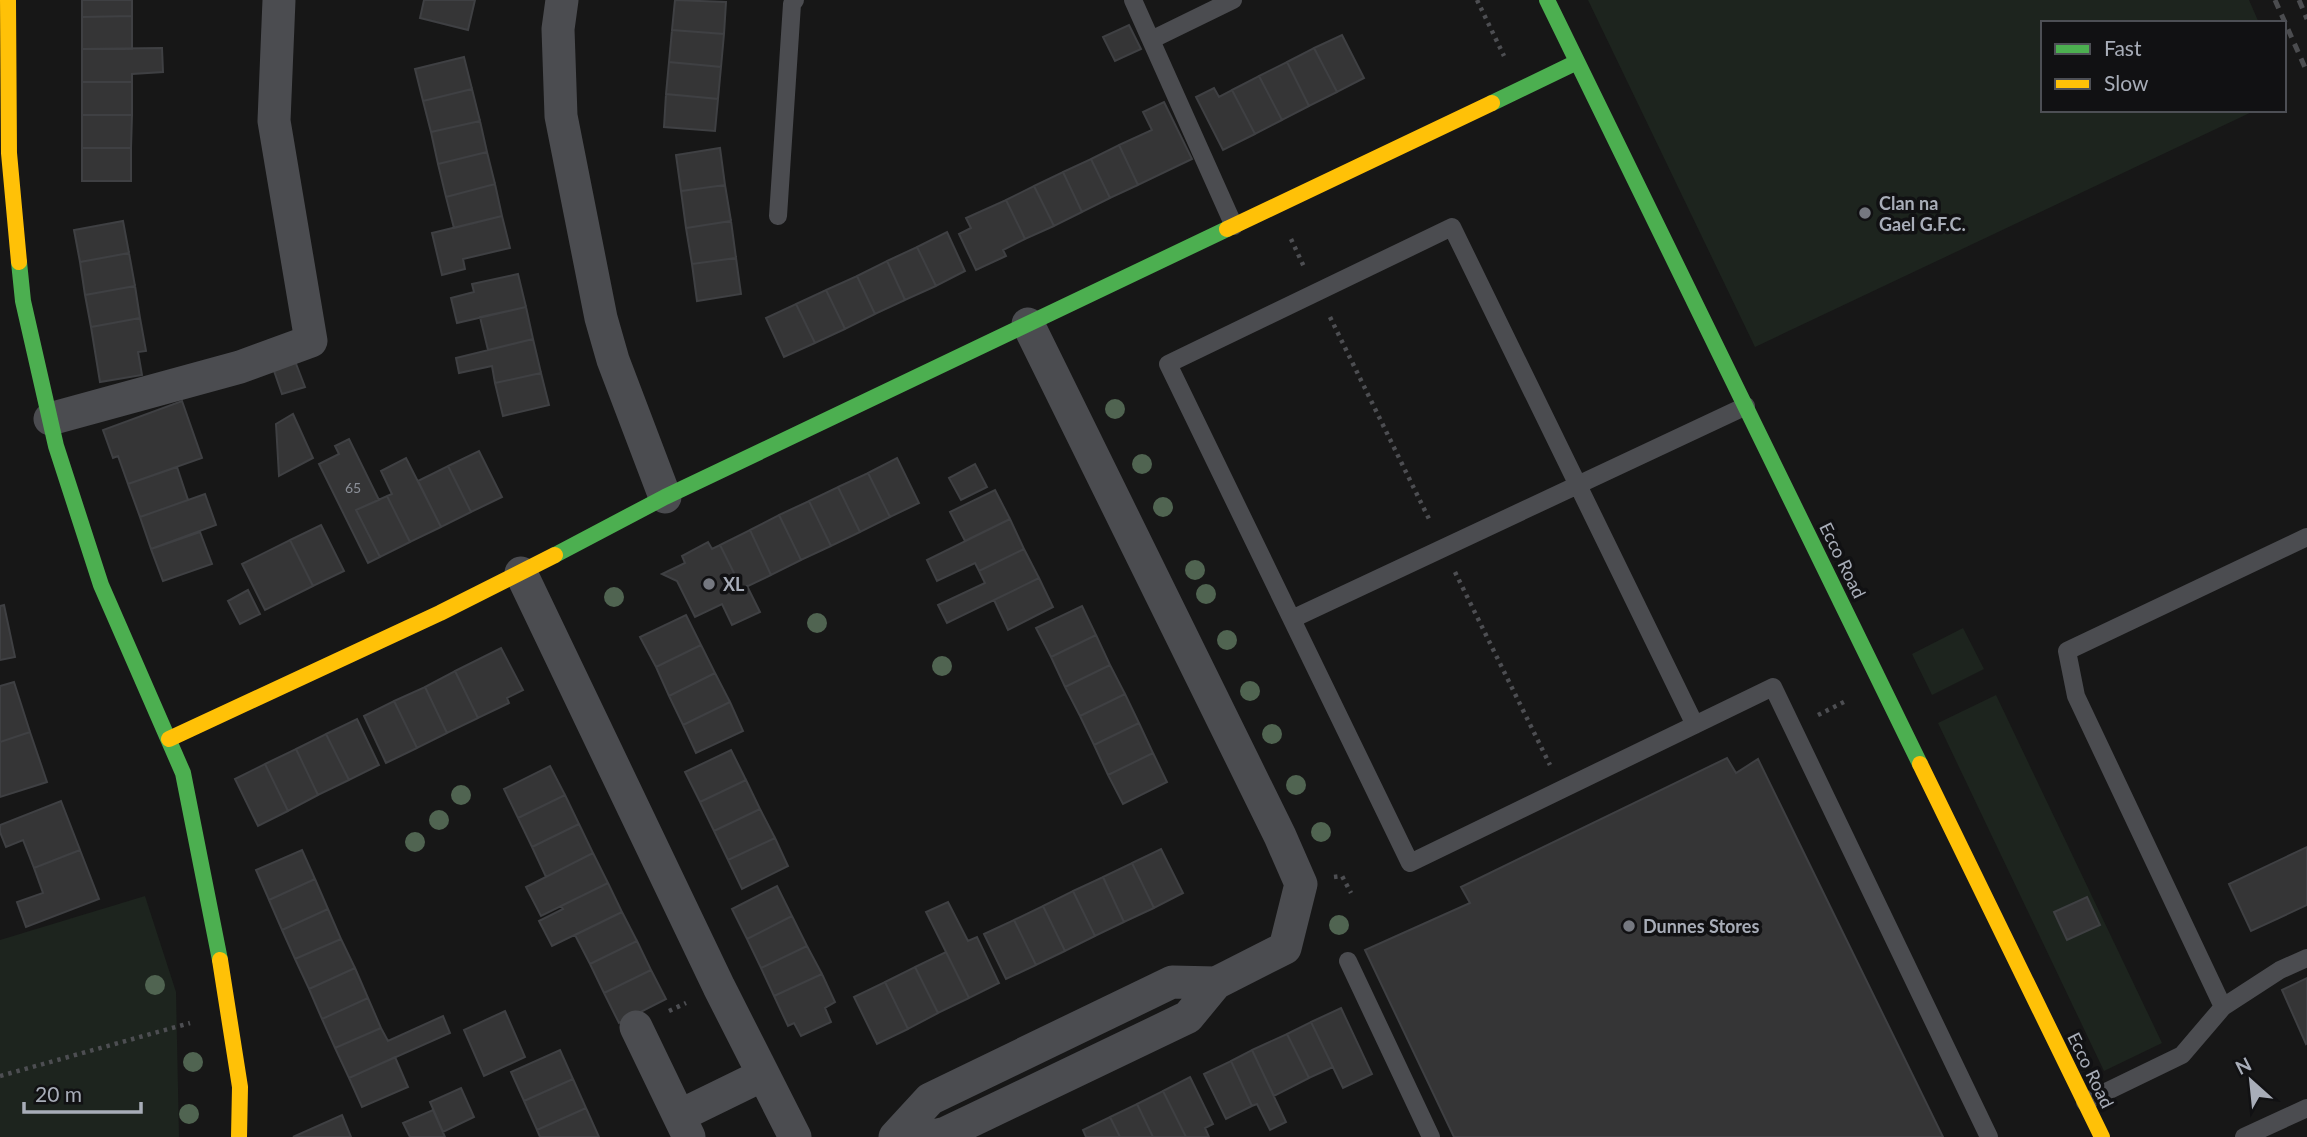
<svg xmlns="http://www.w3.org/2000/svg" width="2307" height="1137" font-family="Lato,sans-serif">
<rect width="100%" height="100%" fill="#171717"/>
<!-- green -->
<path fill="#1d241e" d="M 1588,0 L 2249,0 L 2259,23 L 2043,23 L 2043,110 L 2256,110 L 1755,347 Z
M 1963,628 L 1984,669 L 1932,695 L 1912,654 Z
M 1996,695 L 2162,1043 L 2104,1071 L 1938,723 Z
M 145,896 L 176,992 L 179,1137 L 0,1137 L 0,940 Z"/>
<!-- building -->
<path fill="#353536" stroke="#3f4043" stroke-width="2" d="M 82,0 L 132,0 L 132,16 L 82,17 Z
M 424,0 L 475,0 L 468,30 L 420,18 Z
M 675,0 L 726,2 L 724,34 L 672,30 Z
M 132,16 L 132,49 L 82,49 L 82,17 Z
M 1129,25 L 1141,49 L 1115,61 L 1103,37 Z
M 672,30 L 724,34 L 721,67 L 669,62 Z
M 1342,35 L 1364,78 L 1337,92 L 1314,48 Z
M 162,48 L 163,72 L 132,74 L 132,82 L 82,82 L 82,49 Z
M 1314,48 L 1337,92 L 1309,106 L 1287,62 Z
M 464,57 L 472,89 L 423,101 L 415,69 Z
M 669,62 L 721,67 L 718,99 L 666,94 Z
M 1287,62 L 1309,106 L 1282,120 L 1259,76 Z
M 1259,76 L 1282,120 L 1255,134 L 1232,90 Z
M 82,82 L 132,82 L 132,115 L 82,115 Z
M 1214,88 L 1219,97 L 1232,90 L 1255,134 L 1223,150 L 1196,97 Z
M 472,89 L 480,121 L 431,132 L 423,101 Z
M 666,94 L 718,99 L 715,131 L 664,127 Z
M 1164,102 L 1192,159 L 1138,185 L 1119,145 L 1152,130 L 1143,112 Z
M 82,115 L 132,115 L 131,148 L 82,148 Z
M 480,121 L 487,152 L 438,164 L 431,132 Z
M 1119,145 L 1138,185 L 1110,198 L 1091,159 Z
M 82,148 L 131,148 L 131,181 L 82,181 Z
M 720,148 L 725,185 L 681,191 L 676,155 Z
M 487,152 L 495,184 L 446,197 L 438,164 Z
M 1091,159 L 1110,198 L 1082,212 L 1063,172 Z
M 1063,172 L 1082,212 L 1054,226 L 1034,186 Z
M 495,184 L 502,216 L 454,228 L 446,197 Z
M 725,185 L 731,221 L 686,228 L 681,191 Z
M 1034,186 L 1054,226 L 1025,239 L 1006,200 Z
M 1006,200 L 1025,239 L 1003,250 L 1006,256 L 976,270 L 959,234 L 971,228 L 966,218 Z
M 502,216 L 510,248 L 463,259 L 465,269 L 442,275 L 432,233 Z
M 123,221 L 129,253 L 80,262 L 74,230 Z
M 731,221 L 736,258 L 692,264 L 686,228 Z
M 947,232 L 965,271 L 936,286 L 917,247 Z
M 917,247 L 936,286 L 905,300 L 887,261 Z
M 129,253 L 135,286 L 85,295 L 80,262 Z
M 736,258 L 741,294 L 697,301 L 692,264 Z
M 887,261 L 905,300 L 875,314 L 857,276 Z
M 518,274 L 526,307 L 457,323 L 451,298 L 474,292 L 472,284 Z
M 857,276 L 875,314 L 845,329 L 826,290 Z
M 135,286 L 140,318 L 91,327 L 85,295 Z
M 826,290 L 845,329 L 815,343 L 796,304 Z
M 796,304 L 815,343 L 784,357 L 766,318 Z
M 526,307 L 533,339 L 488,350 L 480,317 Z
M 140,318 L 146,351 L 138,352 L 142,375 L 100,382 L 91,327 Z
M 533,339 L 541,373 L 495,383 L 492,366 L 459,373 L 456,358 Z
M 295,361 L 305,387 L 282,394 L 273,368 Z
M 541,373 L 549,405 L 503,416 L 495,383 Z
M 182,401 L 202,458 L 128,484 L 118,456 L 113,458 L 103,430 Z
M 293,414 L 313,458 L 279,476 L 276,424 Z
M 349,439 L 379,500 L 356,510 L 380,557 L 368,563 L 319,464 L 339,454 L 335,446 Z
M 479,451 L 502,497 L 471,512 L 448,466 Z
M 406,458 L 441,527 L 410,542 L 387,496 L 392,494 L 381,471 Z
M 897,458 L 919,503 L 890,517 L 868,473 Z
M 975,464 L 987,487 L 961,500 L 949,478 Z
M 448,466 L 471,512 L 441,527 L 418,481 Z
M 177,467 L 188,500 L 140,517 L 128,484 Z
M 868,473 L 890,517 L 860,532 L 838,487 Z
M 838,487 L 860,532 L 831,546 L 809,501 Z
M 995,490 L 1010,519 L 965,541 L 950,512 Z
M 205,494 L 216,525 L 151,549 L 140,517 Z
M 387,496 L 410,542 L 380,557 L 356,510 Z
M 809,501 L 831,546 L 801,560 L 779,515 Z
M 779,515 L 801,560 L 771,575 L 750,530 Z
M 1010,519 L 1024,549 L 979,571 L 975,563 L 937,581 L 927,560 Z
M 321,525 L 344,571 L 313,586 L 290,540 Z
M 750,530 L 771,575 L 742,589 L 720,545 Z
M 200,532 L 212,564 L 163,581 L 151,549 Z
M 290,540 L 313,586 L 265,610 L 242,564 Z
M 708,542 L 712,549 L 720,545 L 742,589 L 747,586 L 760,612 L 732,625 L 722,604 L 695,617 L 677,581 L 662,574 L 685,563 L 682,556 Z
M 1024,549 L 1039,578 L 947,623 L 938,605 L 985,583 L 979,571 Z
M 1039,578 L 1053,607 L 1008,630 L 994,600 Z
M 248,590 L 260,614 L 240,624 L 228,601 Z
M 4,605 L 15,657 L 0,660 L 0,606 Z
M 1082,606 L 1096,635 L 1051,657 L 1036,628 Z
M 686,615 L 701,645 L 656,667 L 640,637 Z
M 1096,635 L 1110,665 L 1065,687 L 1051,657 Z
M 701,645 L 715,673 L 669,696 L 656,667 Z
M 501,648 L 523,690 L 507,698 L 509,703 L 478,718 L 455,671 Z
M 1110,665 L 1125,694 L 1080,716 L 1065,687 Z
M 455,671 L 478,718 L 447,733 L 425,687 Z
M 715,673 L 730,702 L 683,725 L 669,696 Z
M 14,682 L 30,732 L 0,742 L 0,686 Z
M 425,687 L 447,733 L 417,748 L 394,701 Z
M 1125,694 L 1139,723 L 1094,745 L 1080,716 Z
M 394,701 L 417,748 L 386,763 L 364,716 Z
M 730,702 L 743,731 L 696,753 L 683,725 Z
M 357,719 L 379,765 L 349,780 L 326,734 Z
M 1139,723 L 1153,753 L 1108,775 L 1094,745 Z
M 30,732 L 47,782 L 0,797 L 0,742 Z
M 326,734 L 349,780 L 318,795 L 296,749 Z
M 296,749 L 318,795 L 288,811 L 265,764 Z
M 731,750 L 746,780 L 700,802 L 685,772 Z
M 1153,753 L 1167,782 L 1123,804 L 1108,775 Z
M 1727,758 L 1736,773 L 1758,759 L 1943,1137 L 1454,1137 L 1365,950 L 1470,903 L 1461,887 Z
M 265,764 L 288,811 L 258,826 L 235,779 Z
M 550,766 L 565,795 L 518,818 L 504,789 Z
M 746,780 L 760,809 L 714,831 L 700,802 Z
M 565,795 L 579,824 L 532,847 L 518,818 Z
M 61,801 L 80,850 L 34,868 L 23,840 L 6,847 L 0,832 L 0,825 Z
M 760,809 L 775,838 L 728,860 L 714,831 Z
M 579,824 L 593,853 L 546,877 L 532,847 Z
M 775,838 L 788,866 L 742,889 L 728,860 Z
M 2307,847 L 2307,905 L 2251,931 L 2229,884 Z
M 1161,849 L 1183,893 L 1154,908 L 1132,863 Z
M 80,850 L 99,899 L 26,927 L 17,902 L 43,893 L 34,868 Z
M 302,850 L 315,879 L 269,900 L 256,870 Z
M 593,853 L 608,883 L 541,916 L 526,887 Z
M 1132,863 L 1154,908 L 1124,922 L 1103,877 Z
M 1103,877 L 1124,922 L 1095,936 L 1073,891 Z
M 315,879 L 328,909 L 282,930 L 269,900 Z
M 608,883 L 622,912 L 552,946 L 539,921 L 563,909 L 561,906 Z
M 777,886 L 792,916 L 747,939 L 732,909 Z
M 1073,891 L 1095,936 L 1065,951 L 1043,906 Z
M 2087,897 L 2100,925 L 2067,940 L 2054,912 Z
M 948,902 L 968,941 L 977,937 L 999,983 L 969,998 L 926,912 Z
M 1043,906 L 1065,951 L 1036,965 L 1014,920 Z
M 328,909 L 341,939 L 295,959 L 282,930 Z
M 622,912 L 637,941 L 590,964 L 575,935 Z
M 792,916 L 807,946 L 761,968 L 747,939 Z
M 1014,920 L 1036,965 L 1006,979 L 984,934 Z
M 341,939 L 355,968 L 309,989 L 295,959 Z
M 637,941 L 651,970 L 604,993 L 590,964 Z
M 807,946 L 822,974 L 774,996 L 761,968 Z
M 946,952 L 969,998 L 938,1013 L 915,967 Z
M 915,967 L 938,1013 L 908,1029 L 885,982 Z
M 355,968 L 368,998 L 322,1019 L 309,989 Z
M 651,970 L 666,999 L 619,1023 L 604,993 Z
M 822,974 L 835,1002 L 825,1008 L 831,1022 L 801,1036 L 794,1023 L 788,1026 L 774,996 Z
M 2307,978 L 2307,1043 L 2306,1044 L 2282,990 Z
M 885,982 L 908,1029 L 877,1044 L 854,997 Z
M 368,998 L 381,1028 L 335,1048 L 322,1019 Z
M 1341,1008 L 1372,1074 L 1343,1088 L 1311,1022 Z
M 505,1011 L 525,1057 L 484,1076 L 464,1030 Z
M 443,1016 L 450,1033 L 349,1078 L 335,1048 L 381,1028 L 388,1041 Z
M 1311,1022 L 1333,1067 L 1309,1078 L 1287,1034 Z
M 1287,1034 L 1309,1078 L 1274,1096 L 1252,1050 Z
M 560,1050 L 573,1079 L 524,1101 L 511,1072 Z
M 1252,1050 L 1286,1122 L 1270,1130 L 1257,1104 L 1252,1106 L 1231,1061 Z
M 395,1057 L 408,1087 L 362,1107 L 349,1078 Z
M 1231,1061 L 1252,1106 L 1226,1119 L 1204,1074 Z
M 1190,1077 L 1213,1124 L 1205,1128 L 1209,1137 L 1186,1137 L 1163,1091 Z
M 573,1079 L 586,1108 L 537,1130 L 524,1101 Z
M 461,1088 L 474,1117 L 443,1132 L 430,1102 Z
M 1163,1091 L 1186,1137 L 1153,1137 L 1137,1104 Z
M 1137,1104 L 1153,1137 L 1120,1137 L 1110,1117 Z
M 586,1108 L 599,1137 L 540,1137 L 537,1130 Z
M 433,1110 L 445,1137 L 410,1137 L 403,1123 Z
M 342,1115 L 351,1137 L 293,1137 Z
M 1110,1117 L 1120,1137 L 1086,1137 L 1083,1130 Z"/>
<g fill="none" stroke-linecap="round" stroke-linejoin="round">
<!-- path -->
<path stroke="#4d4e52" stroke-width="4.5" stroke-dasharray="3.5 5" stroke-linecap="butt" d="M 1477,0 L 1504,56
M 1291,239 L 1305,269
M 1330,317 L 1431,523
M 1455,572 L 1550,765
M 1818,715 L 1848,700
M 1334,877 L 1342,876 L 1351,893
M 669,1011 L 686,1003
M 0,1076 L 190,1023"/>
<!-- lane -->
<path stroke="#4b4c50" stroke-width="18" d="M 1133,0 L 1234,226
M 1151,40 L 1233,0
M 778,216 L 792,4 L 795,0
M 1292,619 L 1746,406
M 1695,725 L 1452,227 L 1168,364 L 1410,863 C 1531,805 1652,746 1773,687 L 1989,1137
M 1348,961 L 1431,1137
M 2223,1007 L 2076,696 L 2067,651 L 2307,537
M 2085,1102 L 2182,1055 L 2223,1007 L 2280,970 L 2307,958
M 2244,1137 L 2307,1108"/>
<!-- street -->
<path stroke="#4b4c50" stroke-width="33" d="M 562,0 L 558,29 L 561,116 L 601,318 L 613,360 L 665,497
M 1028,324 L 1280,836 L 1301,884 L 1285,948 L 1216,983
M 50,419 L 240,367 L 311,341 L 274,121 L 279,0
M 521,573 L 719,987 L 795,1137
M 636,1027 L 689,1137
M 679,1116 L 763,1075
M 895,1137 L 930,1099 L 1172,982 L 1216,983 L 1188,1017 L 946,1133 L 929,1137"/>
<!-- fast -->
<path stroke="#4caf50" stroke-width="16" d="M 1547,0 L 1920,764
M 1492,103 L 1577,62
M 19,262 L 23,301 L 56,446 L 101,585 L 183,773 L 220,960
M 555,555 L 665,497 L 1227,229"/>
<!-- slow -->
<path stroke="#ffc107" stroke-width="16" d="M 8,0 L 9,153 L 19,262
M 1227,229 L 1492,103
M 169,739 L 440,613 L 555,555
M 1920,764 L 2102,1137
M 220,960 L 240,1087 L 239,1137"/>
<!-- rail -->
<path stroke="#4b4c4f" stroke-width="5" stroke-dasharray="9 7" stroke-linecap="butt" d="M 2275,0 L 2307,72
M 2299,0 L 2307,19"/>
</g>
<!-- trees -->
<g fill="#506451">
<circle cx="1115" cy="409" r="10"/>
<circle cx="1142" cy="464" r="10"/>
<circle cx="1163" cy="507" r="10"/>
<circle cx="1195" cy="570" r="10"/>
<circle cx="1206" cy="594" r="10"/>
<circle cx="614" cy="597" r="10"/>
<circle cx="817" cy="623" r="10"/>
<circle cx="1227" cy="640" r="10"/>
<circle cx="942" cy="666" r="10"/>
<circle cx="1250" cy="691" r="10"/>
<circle cx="1272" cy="734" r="10"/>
<circle cx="1296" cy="785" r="10"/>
<circle cx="461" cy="795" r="10"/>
<circle cx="439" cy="820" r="10"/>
<circle cx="1321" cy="832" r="10"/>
<circle cx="415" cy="842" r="10"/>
<circle cx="1339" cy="925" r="10"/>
<circle cx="155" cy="985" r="10"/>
<circle cx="193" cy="1062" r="10"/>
<circle cx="189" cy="1114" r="10"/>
</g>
<!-- markers -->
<g fill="#757880" stroke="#111113" stroke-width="2.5">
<circle cx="1865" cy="213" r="7"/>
<circle cx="709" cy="584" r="7"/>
<circle cx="1629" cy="926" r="7"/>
</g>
<g text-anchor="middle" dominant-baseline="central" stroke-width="7" stroke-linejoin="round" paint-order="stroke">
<!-- number labels -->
<g font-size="14" fill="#8b8f98">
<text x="353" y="487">65</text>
</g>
<!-- poi labels -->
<g font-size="18" font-weight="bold" fill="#a8adb8" stroke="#111113" text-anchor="start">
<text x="1879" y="203">Clan na<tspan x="1879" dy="21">Gael G.F.C.</tspan></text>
<text x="723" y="584">XL</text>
<text x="1643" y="926">Dunnes Stores</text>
</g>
<!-- street labels -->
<g font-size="18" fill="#a8adb8" stroke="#111113">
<text transform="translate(1843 560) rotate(64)">Ecco Road</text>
<text transform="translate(2091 1070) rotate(64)">Ecco Road</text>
</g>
</g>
<!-- legend -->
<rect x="2041" y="21" width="245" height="91" fill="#111113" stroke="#4d4f55" stroke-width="2"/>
<rect x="2055" y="44" width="35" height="10" fill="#4caf50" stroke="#4d4f55" stroke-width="2"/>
<text x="2104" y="56" font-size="21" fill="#a8adb8">Fast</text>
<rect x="2055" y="79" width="35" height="10" fill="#ffc107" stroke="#4d4f55" stroke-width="2"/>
<text x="2104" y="91" font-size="21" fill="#a8adb8">Slow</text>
<!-- north arrow -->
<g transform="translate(2251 1081) rotate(333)" stroke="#111113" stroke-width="5" paint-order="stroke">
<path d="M0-5L12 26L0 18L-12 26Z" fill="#a8adb8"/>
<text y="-10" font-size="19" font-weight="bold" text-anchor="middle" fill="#a8adb8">N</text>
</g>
<!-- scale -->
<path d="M24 1102v10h117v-10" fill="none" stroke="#a8adb8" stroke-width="3.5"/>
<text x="35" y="1102" font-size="21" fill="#a8adb8" stroke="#111113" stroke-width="5" paint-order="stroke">20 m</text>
</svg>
